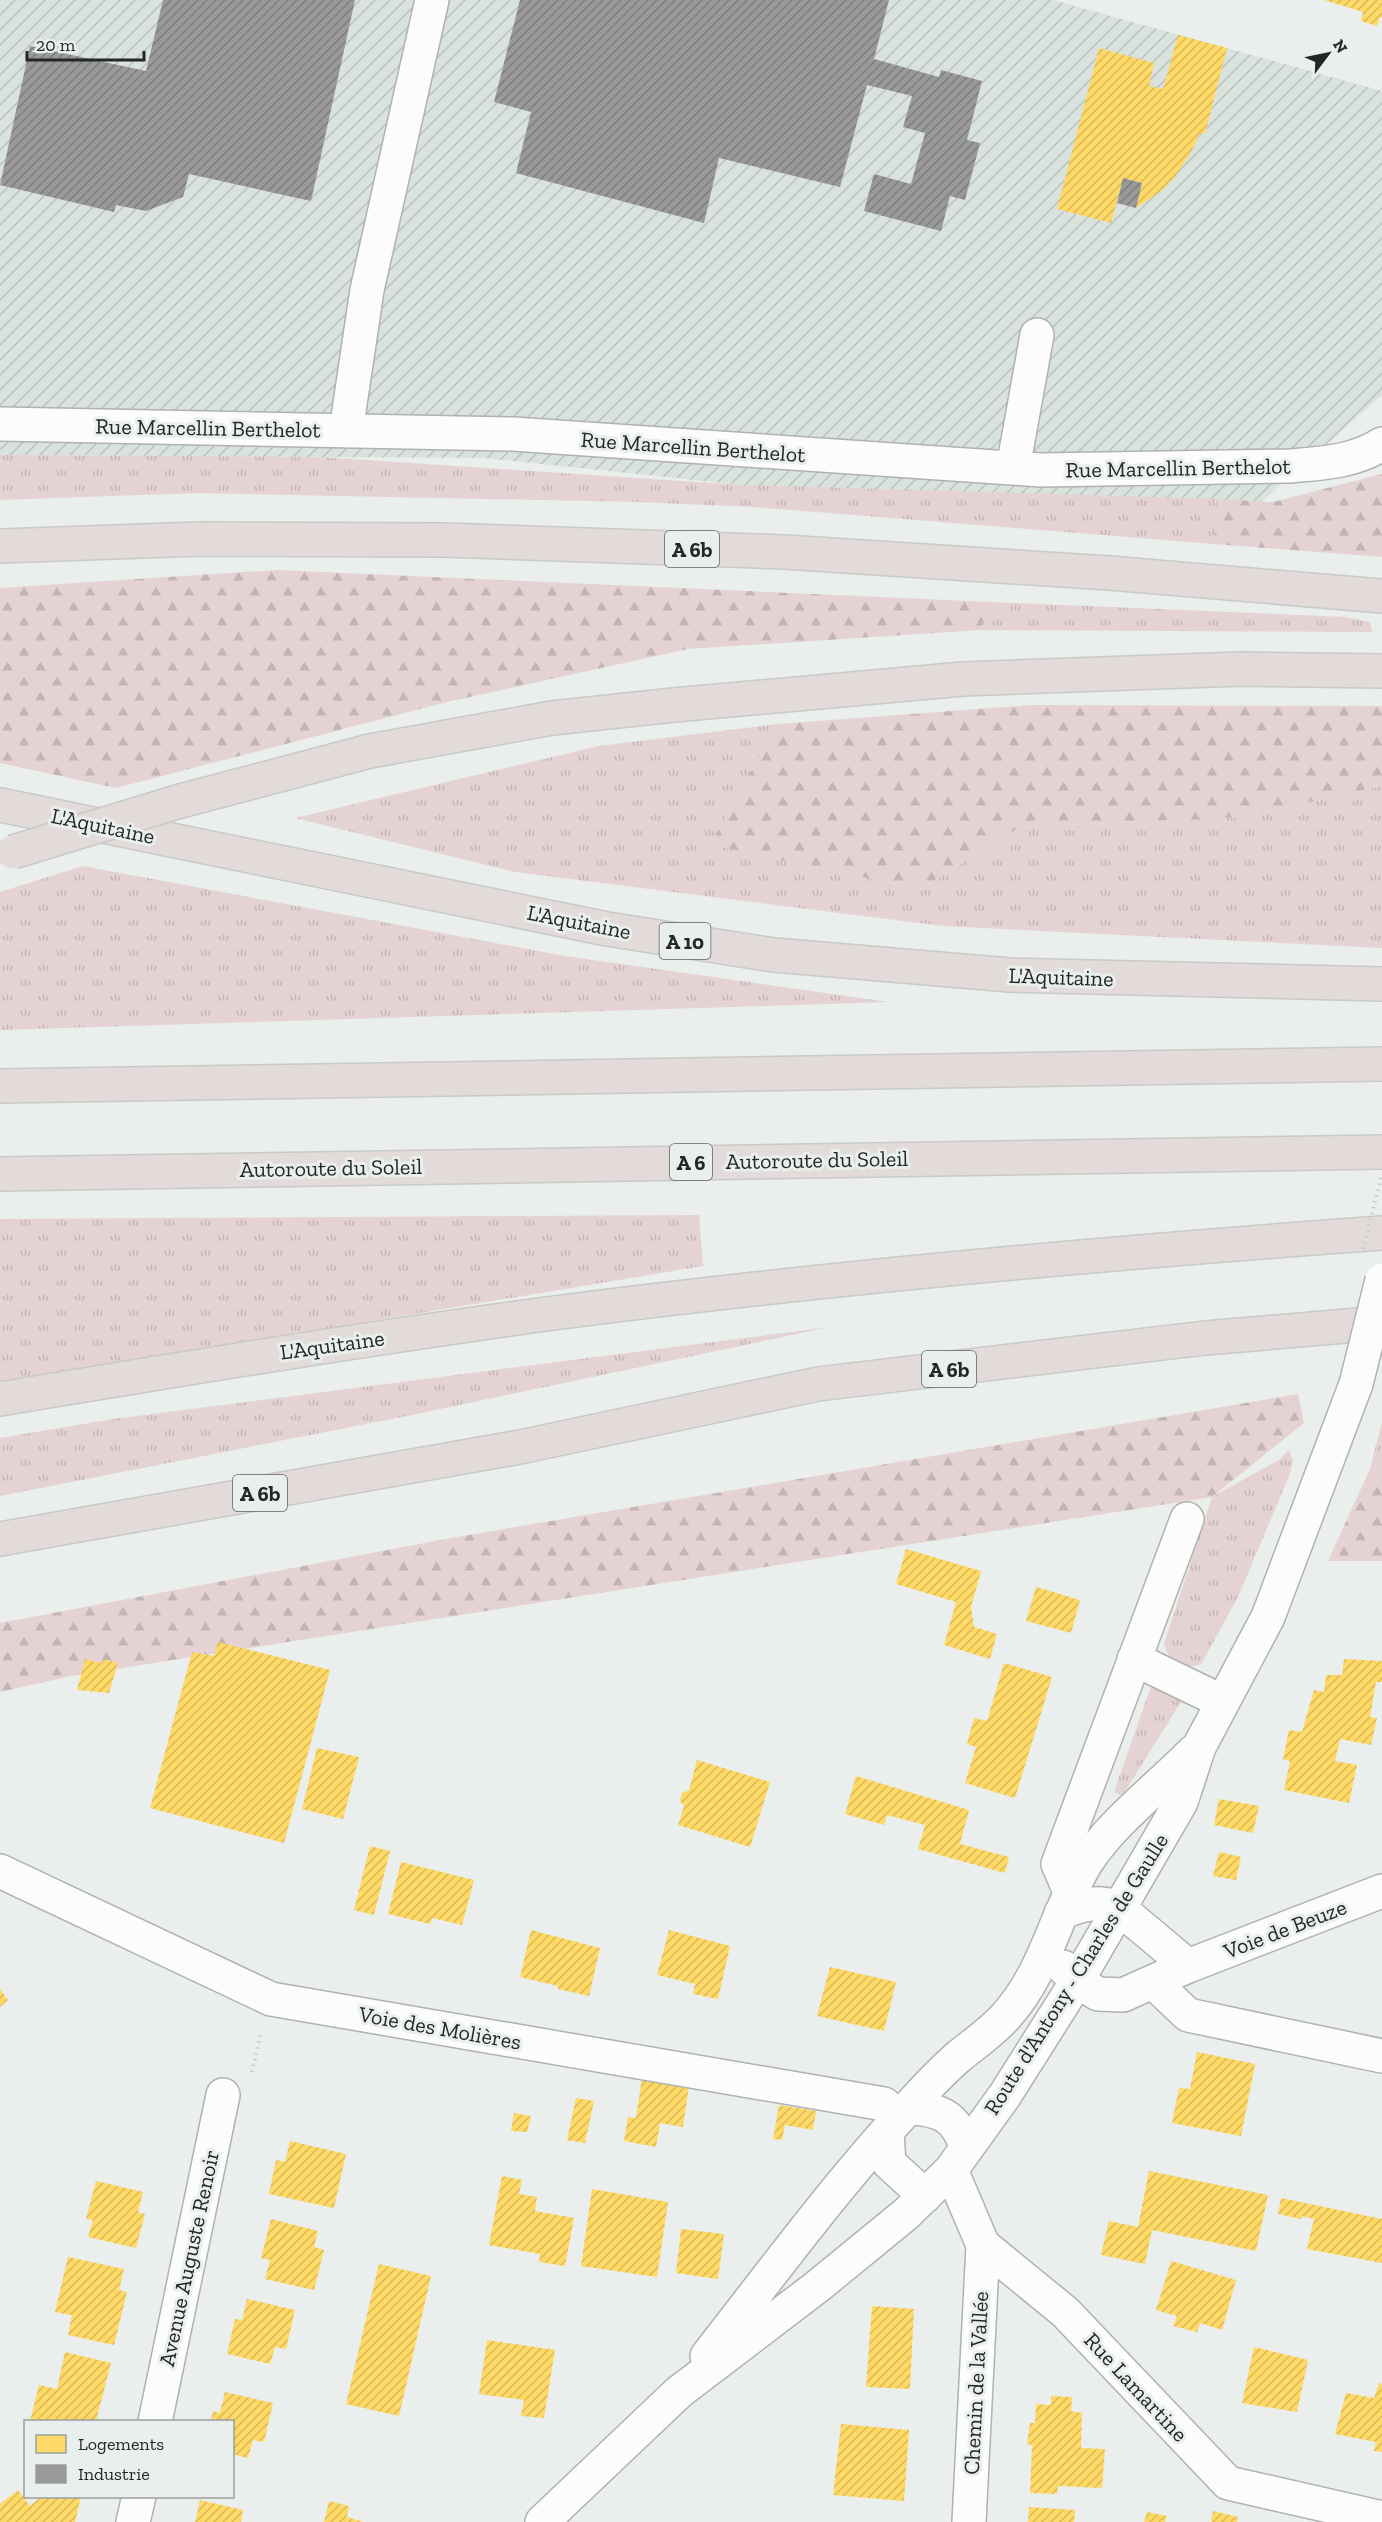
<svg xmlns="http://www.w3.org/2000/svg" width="1382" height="2522" font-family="'Zilla Slab',serif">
<defs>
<pattern id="industrial-furrows" width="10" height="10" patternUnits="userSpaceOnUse" patternTransform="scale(1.5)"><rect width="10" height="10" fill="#d9e2dd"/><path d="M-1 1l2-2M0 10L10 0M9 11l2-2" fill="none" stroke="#bac2be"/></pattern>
<pattern id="grass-tufts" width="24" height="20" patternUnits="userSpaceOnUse" patternTransform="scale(1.5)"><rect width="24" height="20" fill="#e5d3d3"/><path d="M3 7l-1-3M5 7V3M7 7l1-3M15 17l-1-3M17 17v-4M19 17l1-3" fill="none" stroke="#c4b5b5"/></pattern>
<pattern id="forest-firs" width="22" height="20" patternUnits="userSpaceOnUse" patternTransform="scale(1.5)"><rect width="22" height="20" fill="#e5d3d3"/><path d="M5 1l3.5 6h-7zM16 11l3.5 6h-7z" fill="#c4b5b5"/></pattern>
<pattern id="homes-hatch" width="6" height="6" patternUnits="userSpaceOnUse" patternTransform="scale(1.5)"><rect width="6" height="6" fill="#ffd966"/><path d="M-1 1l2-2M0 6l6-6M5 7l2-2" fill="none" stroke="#daba58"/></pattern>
<pattern id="industry-hatch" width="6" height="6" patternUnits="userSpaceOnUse" patternTransform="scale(1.5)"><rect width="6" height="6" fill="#999"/><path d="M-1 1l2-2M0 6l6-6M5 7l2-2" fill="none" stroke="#7d7d7d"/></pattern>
</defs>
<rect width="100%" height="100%" fill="#eaeeec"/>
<!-- industrial -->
<path fill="url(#industrial-furrows)" d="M 0,0 L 1053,0 L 1382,91 L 1382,395 L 1214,544 L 743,485 L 484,458 L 0,455 Z"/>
<!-- grass -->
<path fill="url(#grass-tufts)" d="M 0,455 L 319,457 L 743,485 L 1218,499 L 1214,544 L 754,507 L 637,502 L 198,493 L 0,500 Z
M 991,602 L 1346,617 L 1370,622 L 1372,632 L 981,630 Z
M 778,724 L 711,845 L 920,889 L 1020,827 L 1245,817 L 1382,786 L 1382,948 L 943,926 L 515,872 L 295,818 L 599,746 Z
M 83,866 L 565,956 L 888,1002 L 0,1030 L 0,892 Z
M 699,1215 L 703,1266 L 0,1383 L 0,1219 Z
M 830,1327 L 407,1416 L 0,1496 L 0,1438 L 113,1419 Z
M 1382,1422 L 1382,1470 L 1370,1469 Z
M 1289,1450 L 1293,1462 L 1290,1474 L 1238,1597 L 1205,1657 L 1201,1664 C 1184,1671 1168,1660 1164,1644 L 1212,1497 L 1279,1460 Z
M 1155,1685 L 1175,1692 L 1181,1702 L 1124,1793 L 1120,1795 L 1114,1792 L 1150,1689 Z"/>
<!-- forest -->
<path fill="url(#forest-firs)" d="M 1382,474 L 1382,557 L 1214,544 L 1218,499 L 1273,502 Z
M 277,570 L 991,602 L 981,630 L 688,649 L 447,702 L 116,788 L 0,763 L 0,588 Z
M 1031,705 L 1382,706 L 1382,786 L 1245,817 L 1020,827 L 920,889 L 710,845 L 778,724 Z
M 1298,1394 L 1304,1423 L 1212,1497 L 71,1676 L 0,1692 L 0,1623 L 451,1538 Z
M 1370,1469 L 1382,1470 L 1382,1561 L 1328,1561 Z"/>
<!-- homes -->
<path fill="url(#homes-hatch)" d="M 1324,0 L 1382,0 L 1382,18 L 1380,17 L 1377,26 L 1361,21 L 1363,12 Z
M 1178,35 L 1227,48 L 1205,134 L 1200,133 L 1191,152 L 1174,178 L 1160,192 L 1136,208 L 1142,183 L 1123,178 L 1111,223 L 1057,209 L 1099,48 L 1154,63 L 1149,86 L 1163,89 Z
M 906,1549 L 981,1571 L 971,1607 L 974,1627 L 997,1634 L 990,1659 L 944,1645 L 956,1602 L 896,1584 Z
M 1036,1587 L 1080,1600 L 1071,1633 L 1026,1621 Z
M 218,1642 L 330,1670 L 284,1843 L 150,1808 L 192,1652 L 214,1656 Z
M 85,1659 L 102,1663 L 103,1659 L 118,1663 L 109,1693 L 77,1690 Z
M 1344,1659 L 1382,1661 L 1382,1682 L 1376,1682 L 1370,1717 L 1377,1718 L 1371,1745 L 1340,1739 L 1335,1761 L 1357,1765 L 1349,1803 L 1284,1790 L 1290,1761 L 1283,1759 L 1289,1730 L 1302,1732 L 1314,1690 L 1324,1692 L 1326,1675 L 1342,1675 Z
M 1004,1663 L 1052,1677 L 1015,1798 L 965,1783 L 976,1747 L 967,1744 L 974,1718 L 987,1721 Z
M 317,1748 L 359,1757 L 343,1819 L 302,1809 Z
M 697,1760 L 770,1782 L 750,1847 L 678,1825 L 684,1806 L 680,1801 L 682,1793 L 689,1790 Z
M 856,1776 L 969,1810 L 960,1844 L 1009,1857 L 1005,1873 L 918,1849 L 925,1825 L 887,1815 L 884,1825 L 845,1814 Z
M 1219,1799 L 1259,1806 L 1253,1833 L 1214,1825 Z
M 370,1846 L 390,1851 L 374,1915 L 354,1910 Z
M 1219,1852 L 1241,1857 L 1236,1880 L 1213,1876 Z
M 401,1862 L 474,1880 L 462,1925 L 432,1918 L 430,1924 L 388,1914 Z
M 531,1930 L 600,1948 L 589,1996 L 558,1989 L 558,1986 L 520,1977 Z
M 669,1930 L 730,1946 L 718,1999 L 693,1994 L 695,1984 L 657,1975 Z
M 830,1967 L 896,1982 L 884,2031 L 817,2016 Z
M 0,1989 L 8,2000 L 0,2007 Z
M 1197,2052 L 1255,2064 L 1241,2136 L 1172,2123 L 1179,2088 L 1190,2089 Z
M 642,2078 L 689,2086 L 683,2127 L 660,2123 L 656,2147 L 624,2141 L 628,2117 L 636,2118 Z
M 576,2098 L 594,2101 L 585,2143 L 567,2140 Z
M 779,2105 L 816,2111 L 813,2130 L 785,2125 L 782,2140 L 773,2139 Z
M 514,2113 L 531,2116 L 527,2132 L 511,2131 Z
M 290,2141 L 346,2154 L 334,2208 L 269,2194 L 276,2160 L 285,2162 Z
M 1149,2171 L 1268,2195 L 1256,2251 L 1152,2230 L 1145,2264 L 1101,2255 L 1109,2221 L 1138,2227 Z
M 502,2176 L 522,2180 L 519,2194 L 537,2197 L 535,2211 L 574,2218 L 565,2266 L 539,2262 L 540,2254 L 489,2245 Z
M 96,2181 L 143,2192 L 138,2212 L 145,2214 L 136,2248 L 88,2237 L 93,2220 L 86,2219 Z
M 592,2189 L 668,2202 L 657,2277 L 581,2266 Z
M 1281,2198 L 1382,2219 L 1382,2263 L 1307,2249 L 1314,2219 L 1302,2216 L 1301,2219 L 1278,2214 Z
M 271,2219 L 318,2231 L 314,2247 L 324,2250 L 314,2290 L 265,2279 L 270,2260 L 261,2258 Z
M 681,2229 L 724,2234 L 718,2279 L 676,2273 Z
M 68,2257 L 124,2269 L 119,2290 L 127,2292 L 114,2345 L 68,2335 L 72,2315 L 55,2312 Z
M 1171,2261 L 1236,2280 L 1222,2330 L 1200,2323 L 1197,2332 L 1173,2326 L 1177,2316 L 1156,2310 Z
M 379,2264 L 431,2276 L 399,2416 L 346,2404 Z
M 247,2299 L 295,2310 L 286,2349 L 275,2347 L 270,2364 L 227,2354 L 235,2319 L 242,2320 Z
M 872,2306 L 914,2309 L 910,2389 L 866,2387 Z
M 487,2340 L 555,2350 L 544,2418 L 521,2416 L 524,2400 L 479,2394 Z
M 1254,2347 L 1308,2360 L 1297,2412 L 1242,2403 Z
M 65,2352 L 111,2363 L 96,2421 L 30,2421 L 39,2385 L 57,2389 Z
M 1379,2383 L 1382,2384 L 1382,2452 L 1374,2451 L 1376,2442 L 1335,2434 L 1346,2393 L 1374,2398 Z
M 225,2392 L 273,2403 L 264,2442 L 253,2440 L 248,2458 L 232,2454 L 232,2421 L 211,2421 L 213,2411 L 220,2413 Z
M 1051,2396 L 1072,2397 L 1071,2411 L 1082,2413 L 1081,2448 L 1105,2449 L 1102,2488 L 1058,2486 L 1057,2494 L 1030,2493 L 1032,2445 L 1027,2444 L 1030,2423 L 1035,2423 L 1036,2404 L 1051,2405 Z
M 841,2424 L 909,2430 L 904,2501 L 833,2495 Z
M 18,2490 L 30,2506 L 42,2496 L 81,2496 L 75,2522 L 0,2522 L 0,2504 Z
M 200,2500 L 243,2510 L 241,2522 L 195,2522 Z
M 329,2501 L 349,2506 L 347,2517 L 364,2522 L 324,2522 Z
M 1029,2507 L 1075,2510 L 1074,2522 L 1028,2522 Z
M 1213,2511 L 1238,2517 L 1237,2522 L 1211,2522 Z
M 1147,2512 L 1167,2516 L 1165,2522 L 1144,2522 Z"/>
<!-- industry -->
<path fill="url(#industry-hatch)" d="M 163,0 L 355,0 L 311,201 L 189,174 L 183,197 L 146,211 L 116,205 L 114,212 L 0,185 L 30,46 L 146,71 Z
M 520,0 L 889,0 L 874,59 L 939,77 L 941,70 L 982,81 L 967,140 L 980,143 L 965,200 L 950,196 L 941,231 L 864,211 L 874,174 L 911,184 L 925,133 L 903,127 L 912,96 L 867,85 L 840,187 L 719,158 L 704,223 L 516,173 L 531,112 L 494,102 Z
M 1123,178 L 1142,183 L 1136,208 L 1117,203 Z"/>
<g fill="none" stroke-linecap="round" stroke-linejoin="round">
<!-- minor casing -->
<g stroke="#afb2b0" stroke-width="36">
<path id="minor" d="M 0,424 L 513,434 L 1041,470 L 1290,466 C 1323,463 1354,462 1382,444
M 346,431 L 367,290 L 432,0
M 1013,468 L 1037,335
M 1134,1659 L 1223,1702
M 0,1871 L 271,1999 L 884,2104 L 899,2117
M 1070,1892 L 1058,1864 L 1187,1519
M 1061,1913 C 1082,1904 1097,1900 1119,1908 L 1188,1966
M 1063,1967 L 1077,1981 L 1098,1994 L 1123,1995 L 1188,1966 L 1382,1891
M 1153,1982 L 1188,2015 L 1382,2056
M 909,2107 C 942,2111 955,2115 967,2148
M 887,2133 L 889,2163 L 925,2196
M 951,2170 L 983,2245 L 1065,2312 L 1228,2483 L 1382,2518
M 707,2356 C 772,2273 835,2187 907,2109 C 923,2091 940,2073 958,2057 C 974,2044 993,2031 1006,2016 C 1046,1972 1056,1912 1086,1863 C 1112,1822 1159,1787 1193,1752
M 155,2422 L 223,2095
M 133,2522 L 139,2496
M 542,2522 L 679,2392 L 818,2286 L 906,2214 L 951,2170 L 1005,2095 L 1077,1981 L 1181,1802 L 1199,1747 L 1268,1617 L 1356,1384
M 969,2522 L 983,2245"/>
</g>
<!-- highway casing -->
<g stroke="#c8c9c8" stroke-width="36">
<path id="highway" d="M 0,546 L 200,539 L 443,540 L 784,552 L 1109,573 L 1382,596
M 177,802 L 370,751 L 552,718 L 674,705 L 963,679 L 1241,669 L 1382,671
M 0,805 L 607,929 L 774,955 L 1010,975 L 1382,984
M 0,1086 L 1382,1064
M 0,1174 L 1382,1152
M 0,1399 C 182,1369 364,1339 546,1314 C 824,1278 1103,1253 1382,1233
M 0,1539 L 520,1447 L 818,1384 L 1205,1338 L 1382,1323"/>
</g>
<!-- path -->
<path stroke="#cbcccb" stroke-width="4" stroke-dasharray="1.5 4.5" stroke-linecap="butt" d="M 252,2072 L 261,2033"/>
<!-- minor -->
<use href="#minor" stroke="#fcfcfc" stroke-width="33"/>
<!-- highway -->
<use href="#highway" stroke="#e3dada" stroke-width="33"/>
<!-- minor-bridge casing -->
<g stroke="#afb2b0" stroke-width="36" stroke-linecap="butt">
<path id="minor-bridge" d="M 1356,1384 L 1382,1280"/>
</g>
<!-- highway-bridge casing -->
<g stroke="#c8c9c8" stroke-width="36" stroke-linecap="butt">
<path id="highway-bridge" d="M 13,852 L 177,802"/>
</g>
<!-- path-bridge -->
<path stroke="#cbcccb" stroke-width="4" stroke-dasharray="1.5 4.5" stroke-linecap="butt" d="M 1363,1249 L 1382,1174"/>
<!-- minor-bridge -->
<use href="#minor-bridge" stroke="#fcfcfc" stroke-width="33"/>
<!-- highway-bridge -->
<use href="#highway-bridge" stroke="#e3dada" stroke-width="33"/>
</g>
<g text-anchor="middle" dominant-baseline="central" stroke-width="6" stroke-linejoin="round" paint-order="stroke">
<!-- shield labels -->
<g fill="#e9efec" stroke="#606361" stroke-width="1.5">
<rect x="665" y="531" width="54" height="36" rx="4.5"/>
<rect x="659.5" y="923" width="51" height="36" rx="4.5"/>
<rect x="670" y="1144" width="42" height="36" rx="4.5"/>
<rect x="922" y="1351" width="54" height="36" rx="4.5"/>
<rect x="233" y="1475" width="54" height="36" rx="4.5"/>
</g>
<g font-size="21" font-weight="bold" fill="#252726">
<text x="692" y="549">A 6b</text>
<text x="685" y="941">A 10</text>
<text x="691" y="1162">A 6</text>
<text x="949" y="1369">A 6b</text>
<text x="260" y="1493">A 6b</text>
</g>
<!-- street labels -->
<g font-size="22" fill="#252726" stroke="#e9efec">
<text transform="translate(208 428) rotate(1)">Rue Marcellin Berthelot</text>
<text transform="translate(693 447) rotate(4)">Rue Marcellin Berthelot</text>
<text transform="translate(1178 468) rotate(-1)">Rue Marcellin Berthelot</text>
<text transform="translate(103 826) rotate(12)">L'Aquitaine</text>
<text transform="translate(579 922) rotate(11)">L'Aquitaine</text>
<text transform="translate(1061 977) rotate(2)">L'Aquitaine</text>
<text transform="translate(817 1160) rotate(-1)">Autoroute du Soleil</text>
<text transform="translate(331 1168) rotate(-1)">Autoroute du Soleil</text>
<text transform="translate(332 1345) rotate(-8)">L'Aquitaine</text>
<text transform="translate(1285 1929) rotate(-21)">Voie de Beuze</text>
<text transform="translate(1076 1974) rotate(-58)">Route d'Antony - Charles de Gaulle</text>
<text transform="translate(440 2028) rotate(10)">Voie des Molières</text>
<text transform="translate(189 2258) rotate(-78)">Avenue Auguste Renoir</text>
<text transform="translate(976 2383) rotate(-87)">Chemin de la Vallée</text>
<text transform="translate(1136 2387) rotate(47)">Rue Lamartine</text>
</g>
</g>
<!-- legend -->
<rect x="24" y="2420" width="210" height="78" fill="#e9efec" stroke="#9b9f9d" stroke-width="1.5"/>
<rect x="36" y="2435" width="30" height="18" fill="#ffd966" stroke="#9b9f9d" stroke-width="1.5"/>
<text x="78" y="2450" font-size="18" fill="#252726">Logements</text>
<rect x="36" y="2465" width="30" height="18" fill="#999999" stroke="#9b9f9d" stroke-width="1.5"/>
<text x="78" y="2480" font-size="18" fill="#252726">Industrie</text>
<!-- north arrow -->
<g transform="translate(1328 54) rotate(58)" stroke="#e9efec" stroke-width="4.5" paint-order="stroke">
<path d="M0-4.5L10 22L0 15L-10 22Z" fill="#252726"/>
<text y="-9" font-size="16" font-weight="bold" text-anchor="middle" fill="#252726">N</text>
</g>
<!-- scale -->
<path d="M27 51v9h117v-9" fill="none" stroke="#252726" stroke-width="3"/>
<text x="36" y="51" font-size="18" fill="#252726" stroke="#e9efec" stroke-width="4.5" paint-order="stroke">20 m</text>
</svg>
